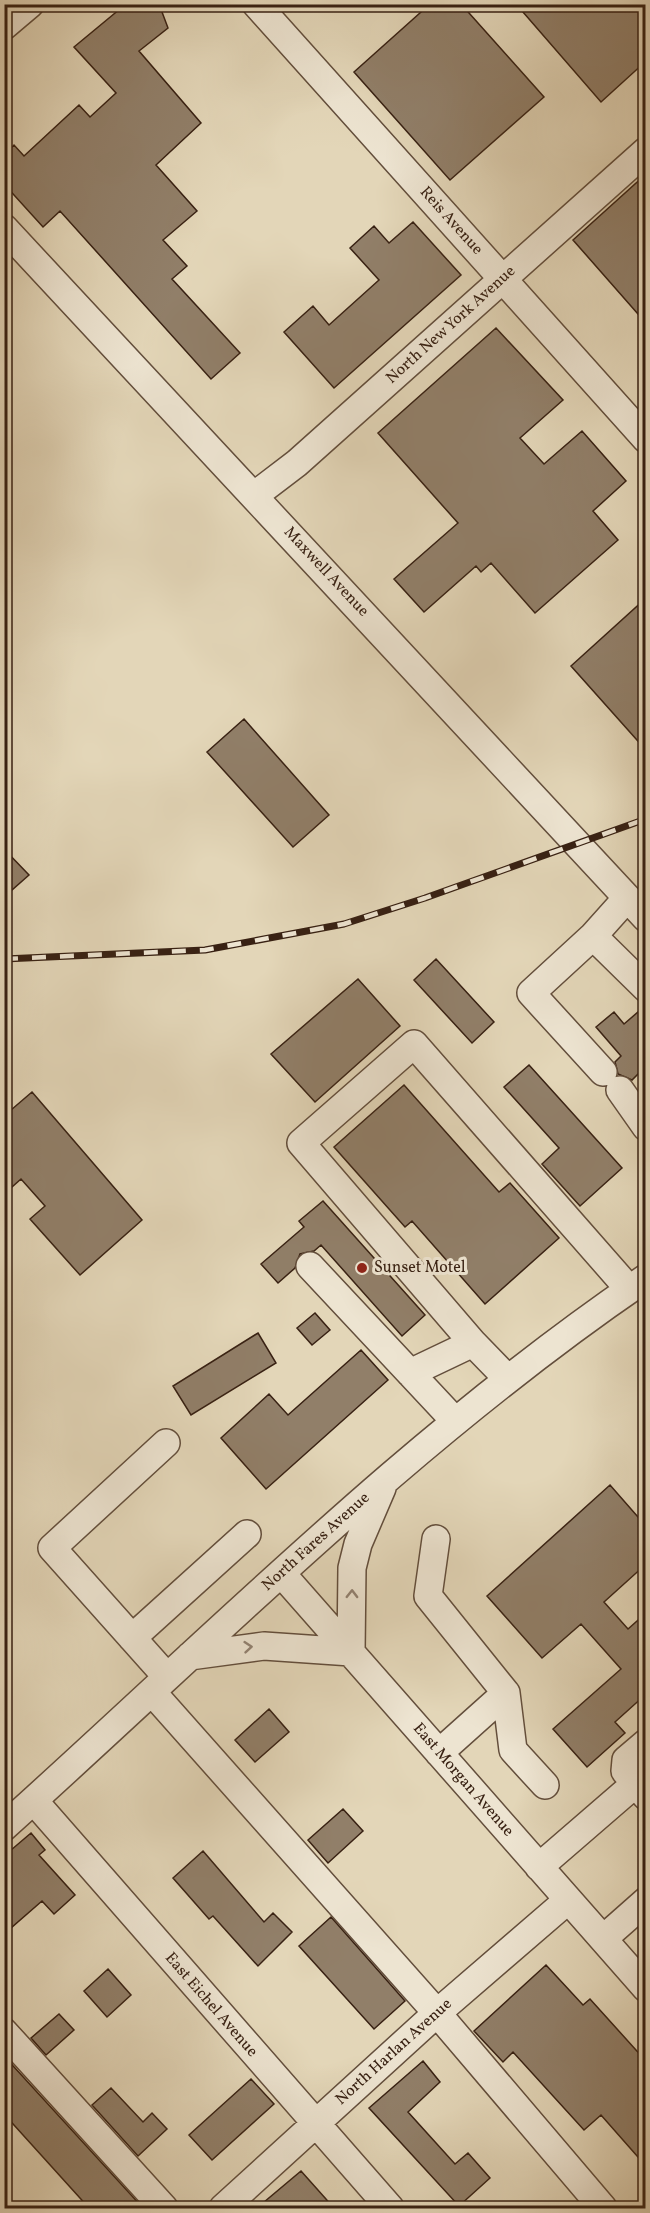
<svg xmlns="http://www.w3.org/2000/svg" width="650" height="2213" font-family="Vollkorn,serif">
<rect width="100%" height="100%" fill="#e3d6b8"/>
<filter id="stains"><feTurbulence type="fractalNoise" baseFrequency=".00333" numOctaves="4"/><feColorMatrix values="0 0 0 0 .2 0 0 0 0 .09 0 0 0 0 .02 0 0 0 .5 -.17"/></filter>
<radialGradient id="worn" r=".72"><stop offset=".6" stop-color="#630" stop-opacity="0"/><stop offset="1" stop-color="#630" stop-opacity=".3"/></radialGradient>
<!-- building -->
<path fill="#917f69" stroke="#382113" stroke-width="1.5" d="M 126,4 L 159,4 L 168,28 L 139,51 L 201,123 L 156,165 L 197,211 L 163,240 L 187,266 L 172,279 L 240,353 L 211,379 L 60,211 L 43,227 L 4,184 L 4,155 L 14,145 L 24,156 L 79,105 L 90,117 L 116,93 L 74,47 Z
M 430,4 L 461,4 L 544,97 L 450,180 L 354,72 Z
M 516,4 L 645,4 L 645,62 L 601,102 Z
M 645,175 L 645,322 L 573,240 Z
M 413,222 L 461,275 L 334,388 L 284,332 L 313,306 L 329,325 L 379,280 L 350,248 L 374,226 L 389,243 Z
M 496,328 L 563,400 L 520,438 L 544,464 L 582,431 L 626,481 L 593,511 L 618,540 L 535,613 L 491,563 L 481,572 L 476,566 L 424,612 L 394,579 L 458,523 L 378,433 Z
M 645,599 L 645,749 L 571,666 Z
M 244,719 L 329,815 L 293,847 L 207,752 Z
M 4,849 L 29,875 L 4,897 Z
M 436,959 L 494,1022 L 472,1043 L 414,980 Z
M 358,979 L 400,1026 L 315,1102 L 271,1054 Z
M 645,1006 L 645,1067 L 632,1080 L 618,1074 L 615,1062 L 621,1056 L 596,1027 L 614,1012 L 624,1024 Z
M 529,1065 L 622,1168 L 580,1206 L 542,1164 L 559,1148 L 504,1087 Z
M 404,1085 L 499,1192 L 510,1183 L 559,1238 L 485,1304 L 412,1221 L 405,1227 L 334,1147 Z
M 32,1092 L 142,1220 L 80,1275 L 30,1219 L 45,1206 L 21,1179 L 4,1194 L 4,1116 Z
M 323,1201 L 425,1315 L 402,1336 L 321,1245 L 314,1251 L 300,1254 L 295,1268 L 278,1283 L 261,1264 L 304,1227 L 299,1221 Z
M 315,1313 L 330,1330 L 312,1345 L 297,1328 Z
M 258,1333 L 276,1363 L 191,1415 L 173,1386 Z
M 361,1350 L 388,1380 L 266,1489 L 221,1438 L 269,1394 L 288,1415 Z
M 610,1485 L 645,1525 L 645,1565 L 604,1602 L 628,1629 L 645,1614 L 645,1695 L 615,1722 L 625,1733 L 587,1767 L 553,1729 L 621,1669 L 581,1624 L 542,1658 L 487,1596 Z
M 269,1709 L 289,1732 L 255,1762 L 235,1740 Z
M 343,1809 L 363,1831 L 328,1863 L 308,1840 Z
M 31,1833 L 45,1850 L 39,1855 L 75,1895 L 54,1914 L 42,1901 L 4,1934 L 4,1856 Z
M 203,1851 L 264,1922 L 273,1913 L 292,1932 L 258,1966 L 213,1916 L 209,1919 L 173,1878 Z
M 331,1917 L 405,2001 L 374,2029 L 299,1946 Z
M 546,1965 L 583,2005 L 590,1999 L 645,2060 L 645,2165 L 601,2115 L 584,2130 L 513,2052 L 503,2062 L 474,2031 Z
M 108,1969 L 131,1995 L 107,2017 L 84,1991 Z
M 59,2014 L 74,2030 L 46,2055 L 31,2038 Z
M 4,2056 L 143,2208 L 89,2208 L 4,2114 Z
M 423,2061 L 440,2082 L 408,2112 L 455,2164 L 468,2153 L 490,2178 L 459,2206 L 369,2108 Z
M 251,2079 L 274,2104 L 212,2160 L 189,2135 Z
M 111,2088 L 143,2122 L 152,2113 L 167,2129 L 138,2156 L 92,2105 Z
M 301,2171 L 334,2208 L 257,2208 Z"/>
<g fill="none" stroke-linecap="round" stroke-linejoin="round">
<!-- minor casing -->
<g stroke="#634e3c" stroke-width="30">
<path id="minor" d="M 256,4 L 646,439
M 4,26 L 30,4
M 4,228 L 646,918
M 255,495 L 297,463 L 646,151
M 593,936 L 627,898
M 603,1072 L 531,993 L 593,936 L 646,988
M 620,1090 L 646,1127
M 310,1266 L 455,1421
M 473,1343 L 301,1143 L 414,1044 L 629,1289
M 410,1373 L 473,1343 L 508,1379
M 166,1443 L 52,1548 L 167,1677
M 436,1539 L 428,1596 L 506,1693 L 439,1753
M 281,1573 L 646,1988
M 132,1638 L 247,1534
M 190,1656 L 264,1646 L 351,1652 L 352,1568 L 358,1544 L 382,1488
M 152,1692 L 437,2013 L 603,2208
M 506,1693 L 513,1750 L 545,1785
M 646,1743 L 626,1760 L 625,1771 L 646,1796
M 34,1801 L 390,2208
M 4,1827 C 213,1639 412,1437 646,1278
M 539,1867 L 635,1784
M 603,1939 L 646,1901
M 4,2032 L 164,2208
M 223,2208 L 437,2013 L 568,1900"/>
</g>
<!-- minor -->
<use href="#minor" stroke="#ede4d1" stroke-width="27"/>
<!-- rail casing -->
<g stroke="#382113" stroke-width="7">
<path id="rail" d="M 4,959 L 205,950 L 344,924 L 425,898 L 646,819"/>
</g>
<!-- rail -->
<use href="#rail" stroke="#ede4d1" stroke-width="4.5" stroke-dasharray="14" stroke-linecap="butt"/>
</g>
<!-- one-way arrows -->
<defs><path id="oneway-chevron" d="M-2-3.5L2.5 0L-2 3.5" fill="none" stroke-width="1.6" stroke-linecap="round" stroke-linejoin="round" transform="scale(1.5)"/></defs>
<g stroke="#928272">
<use href="#oneway-chevron" transform="translate(352 1594) rotate(-89)"/>
<use href="#oneway-chevron" transform="translate(248 1647) rotate(-5)"/>
</g>
<!-- markers -->
<circle fill="#8f2418" stroke="#ede4d1" stroke-width="2" cx="362" cy="1268" r="6"/>
<g text-anchor="middle" dominant-baseline="central" stroke-width="6" stroke-linejoin="round" paint-order="stroke">
<!-- street labels -->
<g font-size="16" fill="#382113" stroke="#ede4d1">
<text transform="translate(451 221) rotate(48)">Reis Avenue</text>
<text transform="translate(451 325) rotate(-42)">North New York Avenue</text>
<text transform="translate(326 572) rotate(47)">Maxwell Avenue</text>
<text transform="translate(316 1542) rotate(-42)">North Fares Avenue</text>
<text transform="translate(463 1780) rotate(49)">East Morgan Avenue</text>
<text transform="translate(211 2005) rotate(49)">East Eichel Avenue</text>
<text transform="translate(394 2052) rotate(-42)">North Harlan Avenue</text>
</g>
<!-- poi labels -->
<g font-size="16" fill="#382113" stroke="#ede4d1" text-anchor="start">
<text x="374" y="1268">Sunset Motel</text>
</g>
</g>
<!-- margin -->
<rect width="650" height="2213" fill="none" stroke="#e3d6b8" stroke-width="24"/>
<rect x="6" y="6" width="638" height="2201" fill="none" stroke="#382113" stroke-width="3"/>
<rect x="12" y="12" width="626" height="2189" fill="none" stroke="#382113" stroke-width="1.5"/>
<rect width="100%" height="100%" filter="url(#stains)"/>
<rect width="100%" height="100%" fill="url(#worn)"/>
</svg>
